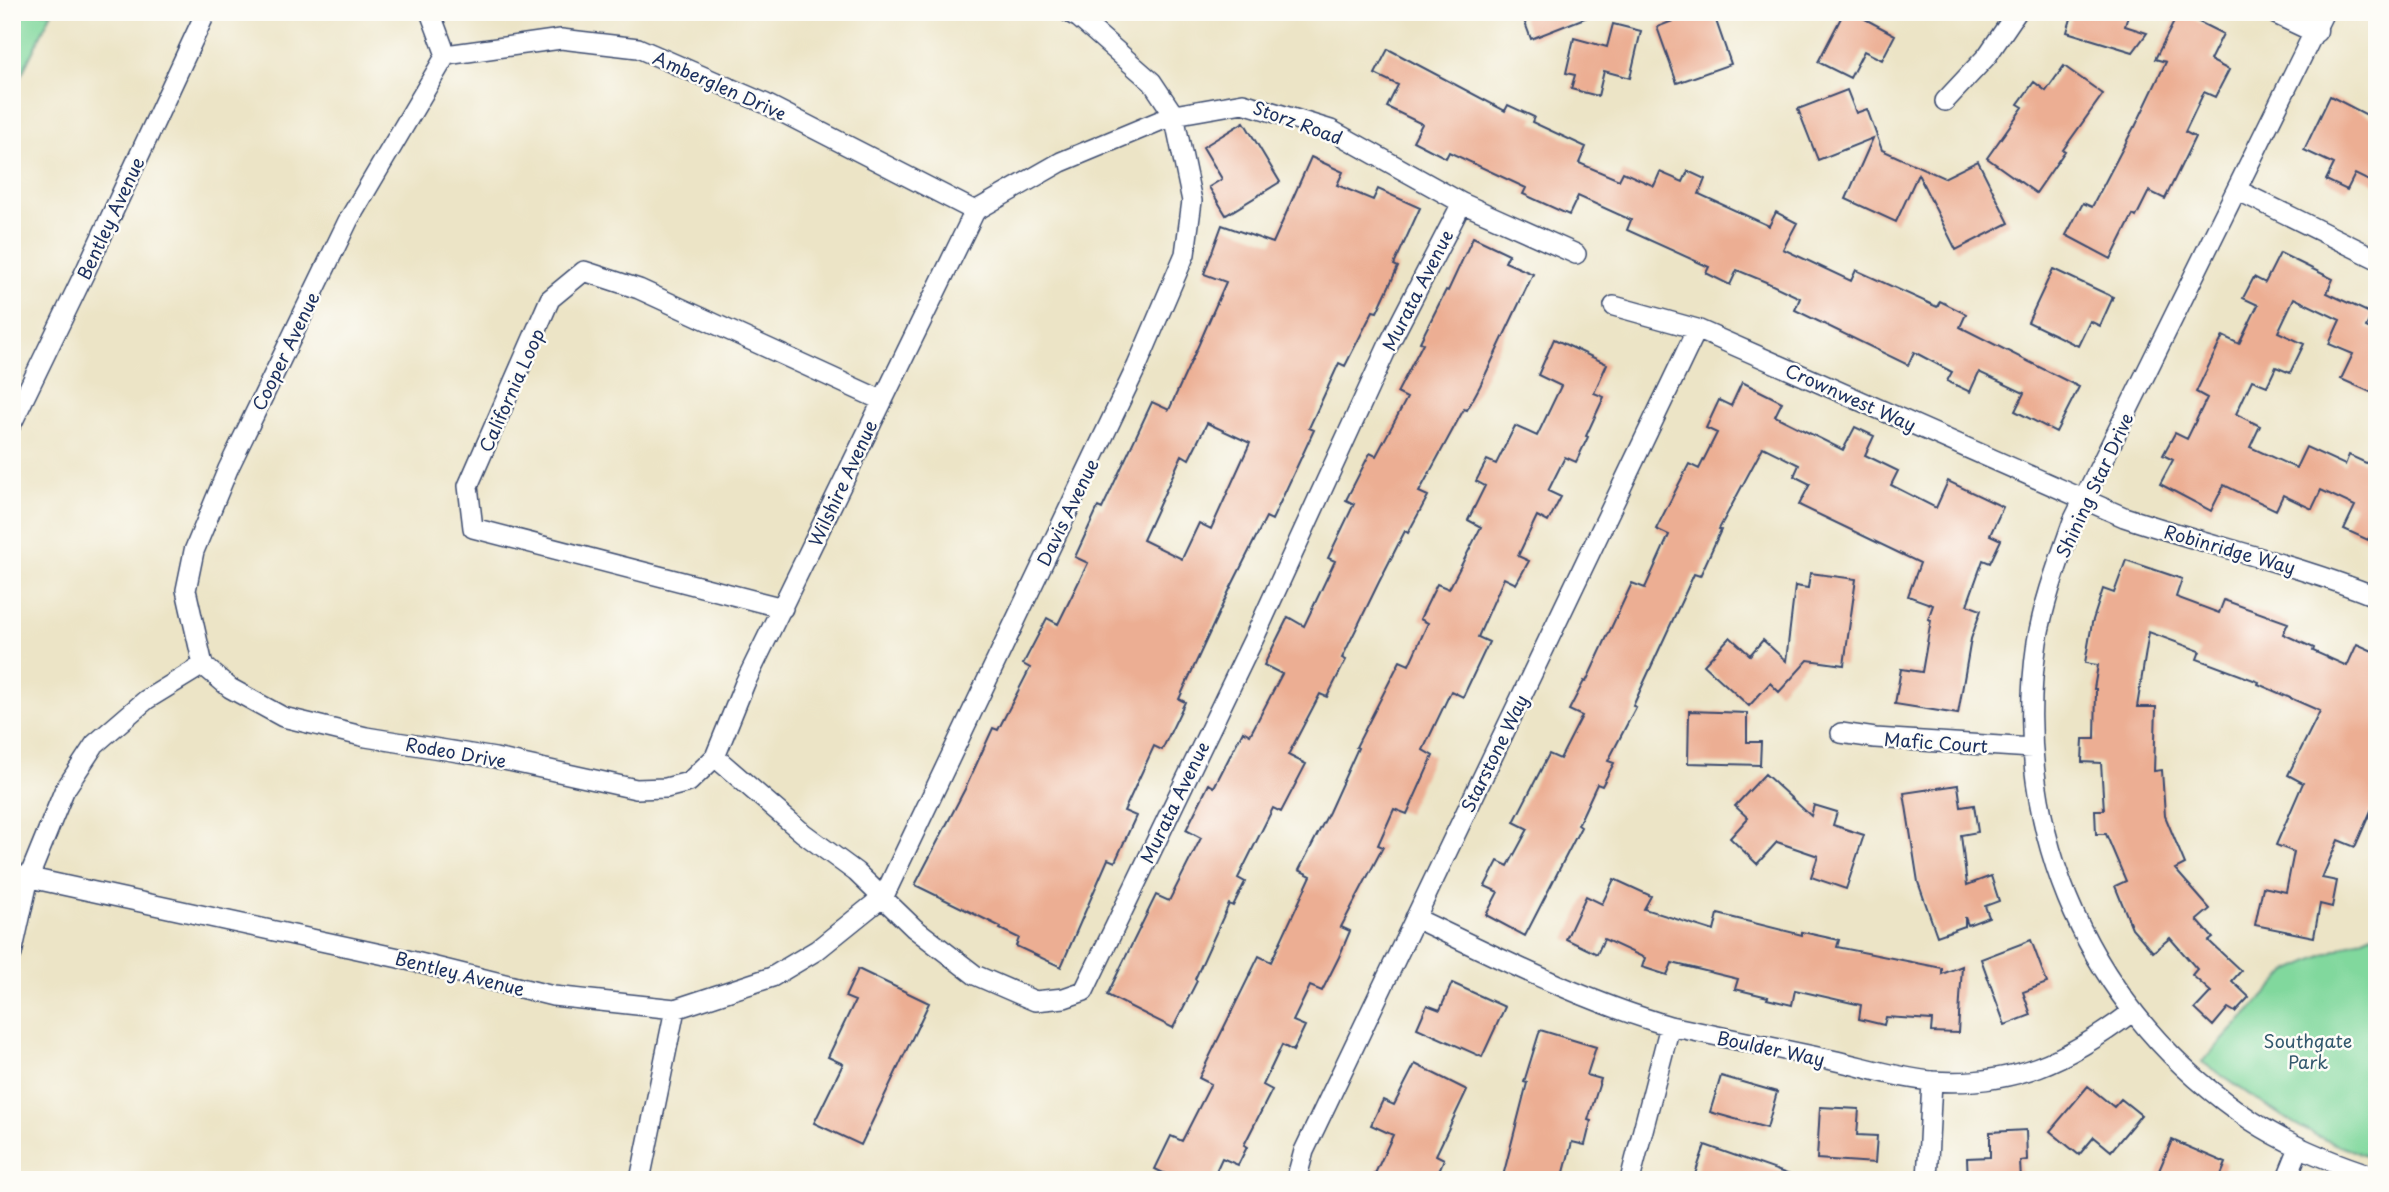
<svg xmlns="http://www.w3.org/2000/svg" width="2389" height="1192" font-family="'Playpen Sans',sans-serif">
<rect width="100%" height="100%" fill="#fdfcf7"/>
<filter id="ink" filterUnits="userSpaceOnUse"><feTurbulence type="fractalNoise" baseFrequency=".0143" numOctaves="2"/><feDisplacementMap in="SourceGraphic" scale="14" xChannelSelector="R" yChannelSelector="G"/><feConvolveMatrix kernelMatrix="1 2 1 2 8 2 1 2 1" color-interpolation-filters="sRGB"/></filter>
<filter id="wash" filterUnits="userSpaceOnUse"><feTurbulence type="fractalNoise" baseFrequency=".00686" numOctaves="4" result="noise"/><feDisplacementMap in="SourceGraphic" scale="28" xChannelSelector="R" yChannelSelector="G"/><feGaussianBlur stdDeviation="1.57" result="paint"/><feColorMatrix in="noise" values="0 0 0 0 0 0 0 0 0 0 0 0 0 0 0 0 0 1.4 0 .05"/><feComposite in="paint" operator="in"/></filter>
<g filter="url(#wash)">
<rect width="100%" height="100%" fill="#ece4c6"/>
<!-- green -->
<path fill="#81d89d" stroke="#4e847e" stroke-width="2" d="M 12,12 L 52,12 L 12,94 Z
M 2372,934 L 2377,938 L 2377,1158 C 2311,1143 2257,1099 2202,1062 L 2288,971 Z"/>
<g id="blocks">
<!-- building -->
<path fill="#ecae93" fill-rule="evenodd" d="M 1521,12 L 1595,12 L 1595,14 L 1531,39 Z
M 1688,12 L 1713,12 L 1731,64 L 1677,83 L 1657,27 L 1688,15 Z
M 1844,12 L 1852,12 L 1895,35 L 1882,60 L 1864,51 L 1850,78 L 1818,62 Z
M 2073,12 L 2129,12 L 2125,26 L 2147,33 L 2133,52 L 2067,32 Z
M 2179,12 L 2223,34 L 2210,60 L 2229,70 L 2215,97 L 2204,92 L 2185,132 L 2195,137 L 2165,199 L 2149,191 L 2136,217 L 2133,215 L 2111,259 L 2066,235 L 2083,203 L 2092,207 L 2134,127 L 2135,127 L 2166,62 L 2155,59 Z
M 1613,24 L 1641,31 L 1630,78 L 1604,71 L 1598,96 L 1571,89 L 1575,75 L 1566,73 L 1574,38 L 1607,47 Z
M 1388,49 L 1505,111 L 1508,105 L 1534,117 L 1532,122 L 1586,147 L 1579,163 L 1619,180 L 1623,172 L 1654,186 L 1660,172 L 1683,182 L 1688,171 L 1705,179 L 1699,194 L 1769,226 L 1776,212 L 1797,223 L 1783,249 L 1851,281 L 1856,270 L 1937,307 L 1940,301 L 1966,314 L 1960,327 L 2079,387 L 2056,432 L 2015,411 L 2024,393 L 1979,372 L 1970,392 L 1947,381 L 1952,372 L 1914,352 L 1908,365 L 1795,310 L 1800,298 L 1766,282 L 1737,270 L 1730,285 L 1706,273 L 1709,267 L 1627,230 L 1631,220 L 1578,196 L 1569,215 L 1523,194 L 1526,188 L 1449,152 L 1446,158 L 1413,141 L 1422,124 L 1387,107 L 1398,85 L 1375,74 Z
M 2064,66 L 2103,94 L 2063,150 L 2065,151 L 2036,193 L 1987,158 L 2023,107 L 2018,104 L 2034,82 L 2046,91 Z
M 1847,90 L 1856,113 L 1867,109 L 1882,150 L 1944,178 L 1978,161 L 2009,223 L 1956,250 L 1918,174 L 1896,222 L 1846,199 L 1873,138 L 1818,160 L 1798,109 Z
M 2330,96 L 2377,120 L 2377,185 L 2355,174 L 2347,190 L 2326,180 L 2334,164 L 2304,150 Z
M 1244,122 L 1280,182 L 1226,215 L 1209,187 L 1222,179 L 1203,147 Z
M 1311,157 L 1343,172 L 1337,185 L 1373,200 L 1378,189 L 1420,208 L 1394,265 L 1398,267 L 1377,312 L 1373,311 L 1345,366 L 1339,363 L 1309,428 L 1314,430 L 1272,520 L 1266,517 L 1228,593 L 1179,699 L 1185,702 L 1162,750 L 1154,746 L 1124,811 L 1136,816 L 1115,862 L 1108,859 L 1061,967 L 1016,946 L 1019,938 L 1000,929 L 1001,927 L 915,885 L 966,787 L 993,728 L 998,730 L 1030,668 L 1023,664 L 1047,618 L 1058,624 L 1088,563 L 1075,557 L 1098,507 L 1102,509 L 1152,402 L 1169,410 L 1199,344 L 1226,282 L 1204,274 L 1222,225 L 1273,243 ZM 1207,423 L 1250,443 L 1211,529 L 1199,523 L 1182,559 L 1143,540 L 1182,455 L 1189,459 Z
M 1473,237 L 1509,254 L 1505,262 L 1533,274 L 1480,386 L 1467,410 L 1464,409 L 1419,492 L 1428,496 L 1408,533 L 1405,531 L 1379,582 L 1342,658 L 1346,660 L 1327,697 L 1320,694 L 1288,755 L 1306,764 L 1281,812 L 1273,808 L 1238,878 L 1245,882 L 1233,906 L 1229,904 L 1195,979 L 1197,981 L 1173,1028 L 1107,995 L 1156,895 L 1169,901 L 1201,838 L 1186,830 L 1209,784 L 1214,787 L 1243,731 L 1250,735 L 1282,674 L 1264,665 L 1288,617 L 1304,626 L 1335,561 L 1328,558 L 1354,504 L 1346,500 L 1370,453 L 1376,456 L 1407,398 L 1397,393 L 1423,343 L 1420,342 L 1446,290 L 1448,291 Z
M 2280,253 L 2333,279 L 2327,293 L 2372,314 L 2366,327 L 2377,332 L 2377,395 L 2341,379 L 2353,354 L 2329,344 L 2340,320 L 2294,298 L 2278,332 L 2304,344 L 2290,373 L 2276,367 L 2267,386 L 2252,380 L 2236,414 L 2260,426 L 2250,447 L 2296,468 L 2306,447 L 2345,465 L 2349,455 L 2377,468 L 2377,522 L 2368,540 L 2344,529 L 2355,506 L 2321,490 L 2312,509 L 2283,495 L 2276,510 L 2224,485 L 2211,511 L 2160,484 L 2173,460 L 2163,455 L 2175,433 L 2187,439 L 2207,398 L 2196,392 L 2223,336 L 2239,344 L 2258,305 L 2243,298 L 2254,277 L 2265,283 Z
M 2053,269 L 2113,297 L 2100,326 L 2090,321 L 2078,346 L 2028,322 Z
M 1554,339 L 1607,364 L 1594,393 L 1604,397 L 1586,436 L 1588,437 L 1576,462 L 1565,457 L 1548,491 L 1561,497 L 1548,522 L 1537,516 L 1518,556 L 1529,561 L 1516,584 L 1504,578 L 1478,637 L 1489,642 L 1463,697 L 1451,691 L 1423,750 L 1433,756 L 1407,814 L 1394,809 L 1378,845 L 1383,847 L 1341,927 L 1350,931 L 1339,957 L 1322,991 L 1310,986 L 1293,1021 L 1305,1026 L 1293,1051 L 1282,1045 L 1263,1085 L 1272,1090 L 1244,1145 L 1247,1147 L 1238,1165 L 1222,1158 L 1212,1180 L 1178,1180 L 1155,1169 L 1171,1136 L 1182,1141 L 1211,1084 L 1199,1078 L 1259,956 L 1271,962 L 1311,876 L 1299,870 L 1329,812 L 1358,748 L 1356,747 L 1400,661 L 1409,665 L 1428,623 L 1420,619 L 1437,584 L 1449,589 L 1481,527 L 1468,520 L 1485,486 L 1476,481 L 1487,460 L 1496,464 L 1515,426 L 1537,436 L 1561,386 L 1538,375 Z
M 1742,382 L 1782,402 L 1775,416 L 1843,450 L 1855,427 L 1874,436 L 1865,455 L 1898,471 L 1891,485 L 1936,508 L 1948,481 L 2003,507 L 1990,535 L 2001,540 L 1990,563 L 1983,560 L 1967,605 L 1981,610 L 1971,639 L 1958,714 L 1895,704 L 1901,669 L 1922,672 L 1931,620 L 1928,619 L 1933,605 L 1908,596 L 1920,563 L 1799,505 L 1810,484 L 1794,476 L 1799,465 L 1763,447 L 1719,529 L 1721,530 L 1700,576 L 1694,574 L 1633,706 L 1636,707 L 1608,761 L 1614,763 L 1602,786 L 1597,784 L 1578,825 L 1581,827 L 1525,936 L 1486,915 L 1498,892 L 1485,886 L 1498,861 L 1508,866 L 1528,829 L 1514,822 L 1549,754 L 1560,759 L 1582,716 L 1569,710 L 1584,681 L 1586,682 L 1632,583 L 1645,588 L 1669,535 L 1656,529 L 1689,464 L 1699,469 L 1717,433 L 1706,428 L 1719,400 L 1731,406 Z
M 2126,560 L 2182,579 L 2176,597 L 2219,613 L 2224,600 L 2288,623 L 2283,634 L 2314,648 L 2313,651 L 2347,666 L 2357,644 L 2377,653 L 2377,797 L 2355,847 L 2338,840 L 2322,878 L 2337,881 L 2332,907 L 2320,904 L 2314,937 L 2255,925 L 2263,887 L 2286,892 L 2294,852 L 2276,845 L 2303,783 L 2288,775 L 2320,711 L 2258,684 L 2259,682 L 2197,659 L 2200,651 L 2149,632 L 2137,707 L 2156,707 L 2154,771 L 2162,770 L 2165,816 L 2185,864 L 2175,869 L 2210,909 L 2197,920 L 2213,938 L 2209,941 L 2241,971 L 2232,981 L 2249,997 L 2235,1012 L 2228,1008 L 2213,1026 L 2195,1009 L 2211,992 L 2192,975 L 2197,969 L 2170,938 L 2153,952 L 2132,928 L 2115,886 L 2126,881 L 2106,834 L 2096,834 L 2095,810 L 2104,810 L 2101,763 L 2082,762 L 2083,739 L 2095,739 L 2096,689 L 2094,689 L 2098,665 L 2085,663 L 2092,623 L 2103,589 L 2114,593 Z
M 1810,573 L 1856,579 L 1844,665 L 1808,660 L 1779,692 L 1770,683 L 1749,706 L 1704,665 L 1730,637 L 1750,655 L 1763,640 L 1786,661 L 1795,586 L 1808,588 Z
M 1689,711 L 1747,713 L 1747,742 L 1761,742 L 1760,765 L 1688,763 Z
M 1765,774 L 1811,816 L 1814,805 L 1837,812 L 1833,825 L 1864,835 L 1846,889 L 1811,877 L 1818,856 L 1777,842 L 1757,864 L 1730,838 L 1748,818 L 1735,806 Z
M 1958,785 L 1961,807 L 1974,805 L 1978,832 L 1961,835 L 1967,885 L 1991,876 L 1999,901 L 1985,906 L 1989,917 L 1968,925 L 1965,917 L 1965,926 L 1937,936 L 1918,882 L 1904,793 Z
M 1614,879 L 1651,896 L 1644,909 L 1714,931 L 1718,914 L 1802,935 L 1802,932 L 1839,940 L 1837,947 L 1942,968 L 1942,974 L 1962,966 L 1958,1033 L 1931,1032 L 1932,1020 L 1886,1017 L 1884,1025 L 1859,1019 L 1861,1005 L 1795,990 L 1792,1005 L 1767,999 L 1768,997 L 1735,989 L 1738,979 L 1672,963 L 1667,975 L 1642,967 L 1645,958 L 1604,939 L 1597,954 L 1566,939 L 1586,896 L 1602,904 Z
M 2031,940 L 2047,983 L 2023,992 L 2031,1015 L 2005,1025 L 1981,959 Z
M 858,969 L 929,1003 L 861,1145 L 814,1123 L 843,1064 L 828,1057 L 855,1001 L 845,997 Z
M 1452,983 L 1505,1007 L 1482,1057 L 1417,1028 L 1427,1005 L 1440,1010 Z
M 1540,1030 L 1596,1047 L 1587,1075 L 1601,1079 L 1588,1120 L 1591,1121 L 1585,1145 L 1572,1142 L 1562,1180 L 1502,1180 L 1527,1083 L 1524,1082 Z
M 1415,1064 L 1467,1090 L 1436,1155 L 1444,1159 L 1435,1180 L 1372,1180 L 1393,1135 L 1371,1125 L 1383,1100 L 1394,1105 Z
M 1721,1076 L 1777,1092 L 1767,1128 L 1710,1112 Z
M 2088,1086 L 2114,1107 L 2121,1099 L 2141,1115 L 2111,1151 L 2094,1137 L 2079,1155 L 2050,1131 Z
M 1820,1107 L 1859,1109 L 1857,1135 L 1877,1136 L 1875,1163 L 1817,1159 Z
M 2026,1130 L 2027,1160 L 2020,1161 L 2021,1180 L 1968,1180 L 1967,1158 L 1990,1157 L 1990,1132 Z
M 2172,1140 L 2226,1163 L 2219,1180 L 2155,1180 Z
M 1705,1145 L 1796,1177 L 1795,1180 L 1693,1180 Z"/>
</g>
</g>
<g filter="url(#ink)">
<use href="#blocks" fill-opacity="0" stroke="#3a4a6e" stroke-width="2"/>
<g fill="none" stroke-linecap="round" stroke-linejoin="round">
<!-- minor casing -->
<g stroke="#3a4a6e" stroke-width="22">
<path id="minor" d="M 430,12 L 446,55
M 2324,12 L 2073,521 C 2059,561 2044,600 2037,642 C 2009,833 2092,1015 2252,1121 C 2290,1146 2333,1163 2377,1177
M 446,55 L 561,39 L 638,48 L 764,103 L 975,211
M 1945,101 L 1987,56 L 2017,12
M 2237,190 L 2377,259
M 975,211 L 1061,162 L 1174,115 L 1243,103 L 1331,130 L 1462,203 L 1576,254
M 1614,306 L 1697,329 L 2124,517 C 2208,545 2295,564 2377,597
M 12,423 L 85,272 L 206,12
M 783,608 L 473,528 L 468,486 L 550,299 L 584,271 L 639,289 L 881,400
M 203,665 L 230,688 L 283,717 L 366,737 L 495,758 L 636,789 L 666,788 L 689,782 L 715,757 L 745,683 L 975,211
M 203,665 L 186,590 L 194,551 L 228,469 L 348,221 L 446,55
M 1841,733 L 1875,738 L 2032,748
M 715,757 L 803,833 L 856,872 L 914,928 L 975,975 L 1035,1001 L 1064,998 L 1084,991 L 1256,634 L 1388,346 L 1462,203
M 12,874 L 399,958 L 553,996 L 675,1009 L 772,977 L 817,950 L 884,896 L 1137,366 L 1185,254 L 1192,201 L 1174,115 L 1152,82 L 1079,18 L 1068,12
M 1415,918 C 1499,958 1581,1000 1670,1026 C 1724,1037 1778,1049 1832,1060 C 1864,1067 1898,1078 1931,1081 C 2013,1087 2069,1060 2132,1012
M 12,954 L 29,877 L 64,791 L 95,744 L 146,700 L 203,665
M 640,1180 L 675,1009
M 1296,1180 L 1304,1151 L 1697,329
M 1630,1180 L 1670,1026
M 1927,1180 L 1932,1081
M 2286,1180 L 2299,1148"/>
</g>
<!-- tertiary casing -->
<g stroke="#3a4a6e" stroke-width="27">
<path id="tertiary" d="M 2277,12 L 2315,30"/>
</g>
<!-- minor -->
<use href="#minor" stroke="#fff" stroke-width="19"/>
<!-- tertiary -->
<use href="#tertiary" stroke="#fff" stroke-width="24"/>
</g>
</g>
<g text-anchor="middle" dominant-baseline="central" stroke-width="5" stroke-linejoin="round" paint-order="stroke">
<!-- street labels -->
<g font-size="18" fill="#1b2f5e" stroke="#fdfcf7">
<text transform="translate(720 85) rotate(24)">Amberglen Drive</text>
<text transform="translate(1298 122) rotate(20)">Storz Road</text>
<text transform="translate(110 218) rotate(-65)">Bentley Avenue</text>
<text transform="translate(1417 290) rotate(-63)">Murata Avenue</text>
<text transform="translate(285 351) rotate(-64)">Cooper Avenue</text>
<text transform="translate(511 390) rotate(-66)">California Loop</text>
<text transform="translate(1851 397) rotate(24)">Crownwest Way</text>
<text transform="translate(842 483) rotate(-65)">Wilshire Avenue</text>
<text transform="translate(2094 485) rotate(-65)">Shining Star Drive</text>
<text transform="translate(1067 512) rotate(-64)">Davis Avenue</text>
<text transform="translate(2230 549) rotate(16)">Robinridge Way</text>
<text transform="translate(1936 742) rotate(4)">Mafic Court</text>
<text transform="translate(456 752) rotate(10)">Rodeo Drive</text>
<text transform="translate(1494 753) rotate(-64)">Starstone Way</text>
<text transform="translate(1174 802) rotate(-64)">Murata Avenue</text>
<text transform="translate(460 973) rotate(14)">Bentley Avenue</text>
<text transform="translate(1771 1048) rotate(12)">Boulder Way</text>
</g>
<!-- park labels -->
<g font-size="18" fill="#34596e" stroke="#fdfcf7">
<text x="2308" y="1040">Southgate<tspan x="2308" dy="21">Park</tspan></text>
</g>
</g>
<!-- margin -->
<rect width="2389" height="1192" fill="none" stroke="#fdfcf7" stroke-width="42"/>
</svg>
